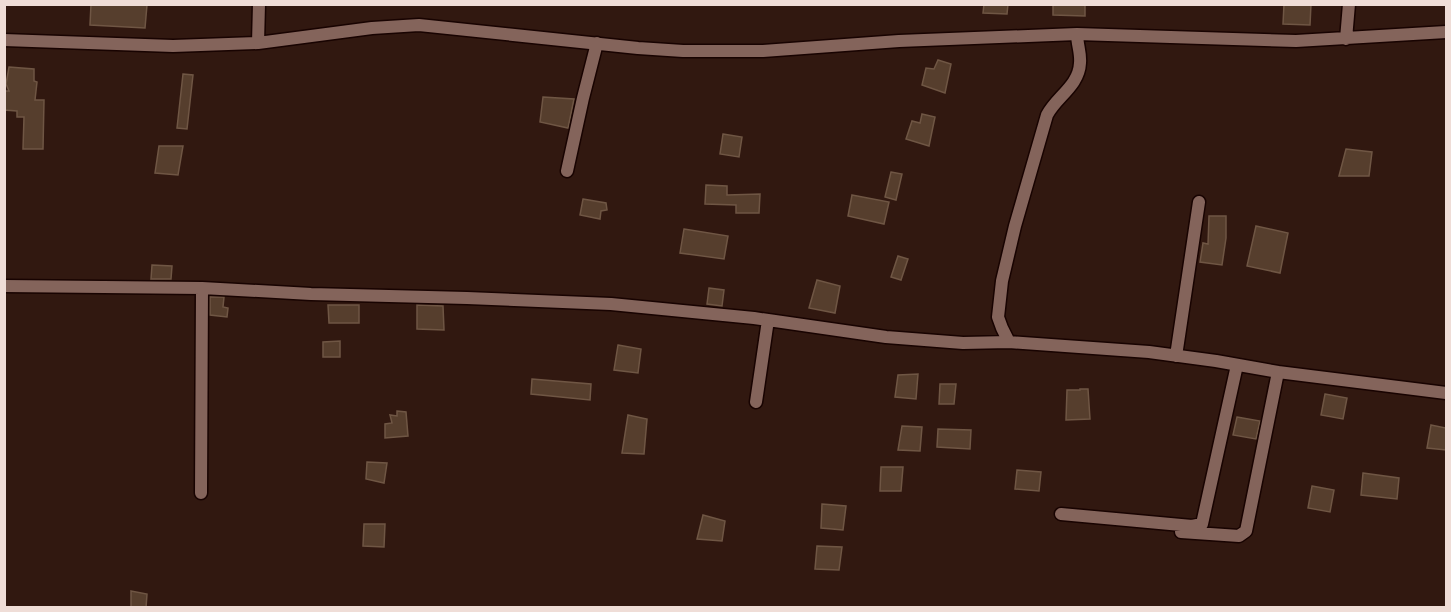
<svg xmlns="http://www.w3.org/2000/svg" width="1451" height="612" font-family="'Noto Sans',sans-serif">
<rect width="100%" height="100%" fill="#311810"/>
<!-- building -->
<path fill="#563e2d" stroke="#6f5644" stroke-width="1.5" d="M 91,4 L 147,5 L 145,28 L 90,25 Z
M 984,4 L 1008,4 L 1007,14 L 983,13 Z
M 1053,4 L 1085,4 L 1085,16 L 1053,15 Z
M 1284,4 L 1311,4 L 1310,25 L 1283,24 Z
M 938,60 L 951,64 L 945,93 L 922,85 L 926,68 L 934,69 Z
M 9,67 L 34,69 L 34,81 L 37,82 L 35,100 L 44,100 L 43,149 L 23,149 L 24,117 L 17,117 L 17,111 L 4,110 L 4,91 L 9,91 L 6,84 Z
M 183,74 L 193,75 L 187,129 L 177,128 Z
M 543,97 L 574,99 L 568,128 L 540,122 Z
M 922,114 L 935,117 L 929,146 L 906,139 L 912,121 L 920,123 Z
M 723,134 L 742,137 L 739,157 L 720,154 Z
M 159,146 L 183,146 L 178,175 L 155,173 Z
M 1346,149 L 1372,152 L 1369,176 L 1339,176 Z
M 891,172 L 902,174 L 896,200 L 885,197 Z
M 706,185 L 727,186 L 727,195 L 760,194 L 759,213 L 736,213 L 736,205 L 705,204 Z
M 852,195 L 889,202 L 884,224 L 848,216 Z
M 583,199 L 606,203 L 607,210 L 601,211 L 600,219 L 580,215 Z
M 1209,216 L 1226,216 L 1226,238 L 1222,265 L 1200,262 L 1203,243 L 1208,244 Z
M 1256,226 L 1288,233 L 1280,273 L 1247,266 Z
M 684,229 L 728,236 L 724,259 L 680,253 Z
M 898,256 L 908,259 L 901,280 L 891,277 Z
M 152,265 L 172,266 L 171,279 L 151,279 Z
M 817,280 L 840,286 L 835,313 L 809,308 Z
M 709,288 L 724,290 L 722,306 L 707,304 Z
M 210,297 L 224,297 L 223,307 L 228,308 L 227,317 L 210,315 Z
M 328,305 L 359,305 L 359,323 L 329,323 Z
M 417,305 L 443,306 L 444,330 L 417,329 Z
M 340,341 L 340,357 L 323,357 L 323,342 Z
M 618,345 L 641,349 L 638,373 L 614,370 Z
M 918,374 L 916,399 L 895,397 L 898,375 Z
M 532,379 L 591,384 L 590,400 L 531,394 Z
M 940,384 L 956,384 L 954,404 L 939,404 Z
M 1080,389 L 1088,389 L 1090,419 L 1066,420 L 1067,390 L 1080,390 Z
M 1325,394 L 1347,398 L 1343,419 L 1321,415 Z
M 397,411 L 406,412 L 408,436 L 385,438 L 385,424 L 392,423 L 390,415 L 397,416 Z
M 628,415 L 647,419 L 644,454 L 622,453 Z
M 1237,417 L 1260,421 L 1256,439 L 1233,435 Z
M 1431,425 L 1446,428 L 1446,450 L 1427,448 Z
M 902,426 L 922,427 L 920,451 L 898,450 Z
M 938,429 L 971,430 L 970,449 L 937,447 Z
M 367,462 L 387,463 L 384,483 L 366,479 Z
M 881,467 L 903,467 L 901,491 L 880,491 Z
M 1017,470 L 1041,472 L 1039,491 L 1015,489 Z
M 1363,473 L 1399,478 L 1397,499 L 1361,495 Z
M 1312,486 L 1334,490 L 1330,512 L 1308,508 Z
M 822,504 L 846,506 L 843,530 L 821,528 Z
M 703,515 L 725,521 L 722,541 L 697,539 Z
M 364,524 L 385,524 L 384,547 L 363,546 Z
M 817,546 L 842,547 L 839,570 L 815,569 Z
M 131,591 L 147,594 L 146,608 L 131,608 Z"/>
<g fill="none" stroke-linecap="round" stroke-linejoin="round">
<!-- street casing -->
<g stroke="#180301" stroke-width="15">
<path id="street" d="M 1346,39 L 1349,4
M 4,40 L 173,46 L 258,43 L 372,28 L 419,25 L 638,48 L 683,51 L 763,51 L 899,41 L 1077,34 L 1296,41 L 1446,32
M 258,43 L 259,4
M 567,171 L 583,98 L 597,43
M 4,286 L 202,288 L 311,294 L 467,298 L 611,304 L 754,318 L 886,337 L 963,343 L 1009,342 L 1149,352 L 1216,361 L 1278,372 L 1446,393
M 1009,342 L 1002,328 L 998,317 L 1002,281 L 1015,226 L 1047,115 C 1056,97 1079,86 1080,63 C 1081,53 1077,44 1077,34
M 1176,356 L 1199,202
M 756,402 L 768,320
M 201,493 L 202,288
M 1061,514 L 1192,526 L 1202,524 L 1237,365
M 1181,532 L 1239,536 L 1246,531 L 1278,372"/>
</g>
<!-- street -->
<use href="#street" stroke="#84645b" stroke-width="12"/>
</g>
<!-- border -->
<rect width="1451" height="612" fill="none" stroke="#efddd7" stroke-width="12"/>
</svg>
